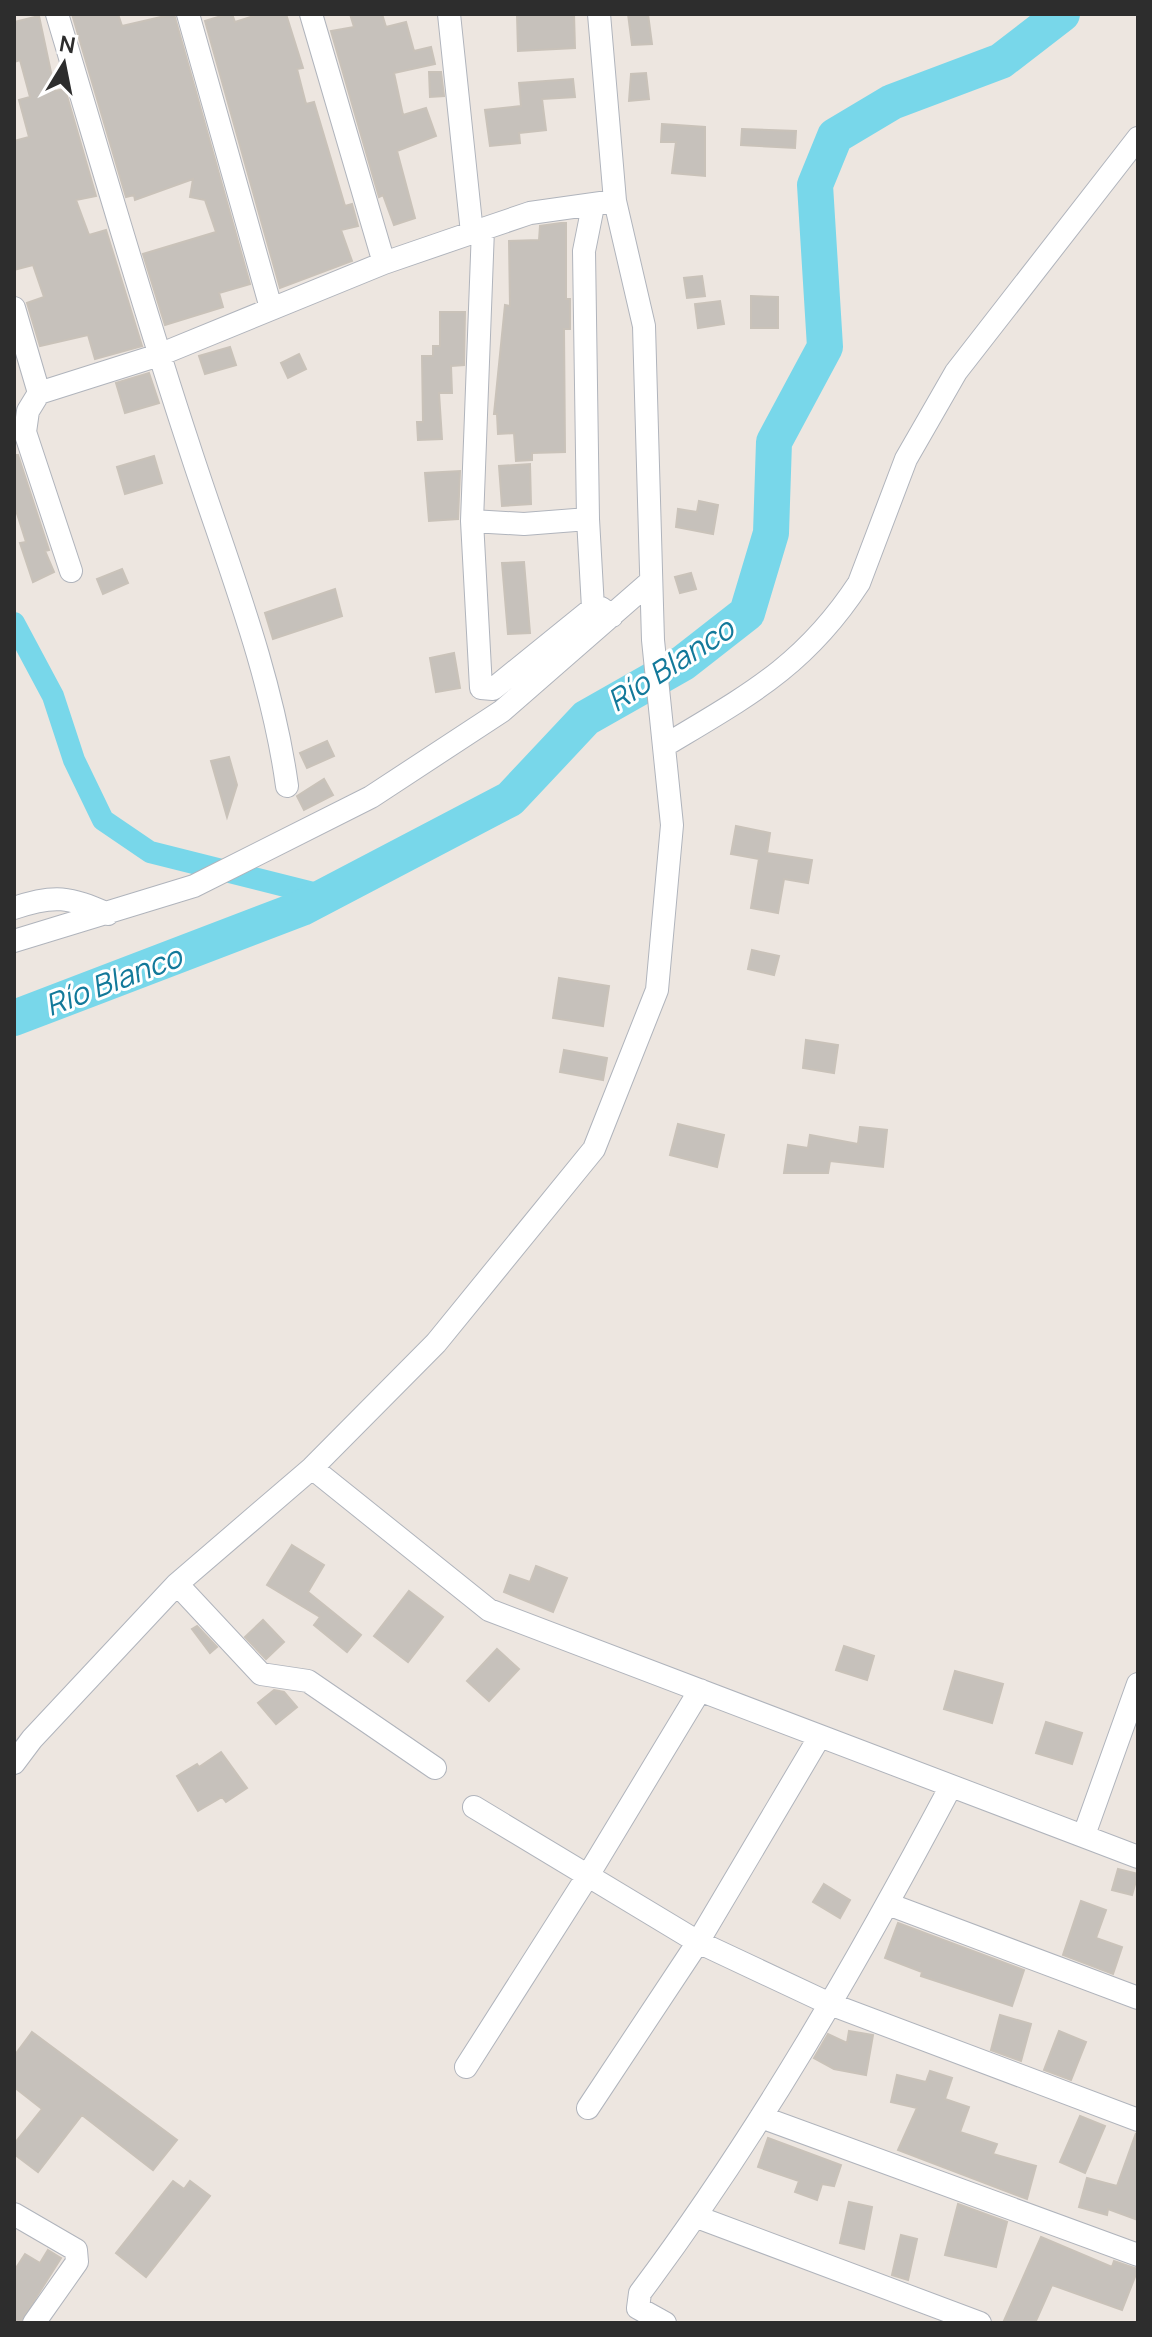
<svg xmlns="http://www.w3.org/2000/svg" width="1152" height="2337" font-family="Manrope,sans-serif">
<rect width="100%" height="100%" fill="#ede6e0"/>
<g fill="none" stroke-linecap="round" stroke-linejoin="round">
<!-- canal -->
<path stroke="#78d7ea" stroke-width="22" d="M 14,623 L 53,696 L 74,760 L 103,820 L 150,852 L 325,896"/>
<!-- river -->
<path stroke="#78d7ea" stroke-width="36" d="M 14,1018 L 302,908 L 510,799 L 586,718 L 683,663 L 747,613 L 771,533 L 774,442 L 825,347 L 815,185 L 835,136 L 892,102 L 1001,61 L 1062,14"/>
</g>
<!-- building -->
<path fill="#c6c1bb" stroke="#c9c2b9" stroke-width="2" d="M 72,14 L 118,14 L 122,26 L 174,14 L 250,284 L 219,293 L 223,307 L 165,325 L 143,254 L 216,232 L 205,200 L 190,197 L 193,179 L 135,200 L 134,195 L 126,197 Z
M 228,14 L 232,14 L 235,22 L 260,14 L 286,14 L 303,68 L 297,69 L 306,104 L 314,102 L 345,206 L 352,204 L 358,226 L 341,230 L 352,261 L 280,288 L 205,21 Z
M 350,14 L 382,14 L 386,27 L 406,22 L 414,51 L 431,47 L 435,64 L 394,73 L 403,115 L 426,108 L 436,136 L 397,151 L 415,218 L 394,225 L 383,195 L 379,197 L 331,31 L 354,27 Z
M 517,14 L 574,14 L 575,48 L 518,51 Z
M 628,14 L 648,14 L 652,44 L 632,45 Z
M 39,16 L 55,91 L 65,89 L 96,196 L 76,200 L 89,235 L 106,230 L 142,346 L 95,359 L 88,335 L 40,346 L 27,303 L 44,297 L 33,265 L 14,270 L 14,141 L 29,137 L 19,100 L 30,97 L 20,60 L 14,62 L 14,22 Z
M 429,72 L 441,72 L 444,96 L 430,97 Z
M 646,73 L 649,99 L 629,101 L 631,74 Z
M 573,79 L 575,97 L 542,99 L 546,130 L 519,133 L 520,143 L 490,146 L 485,110 L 521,106 L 519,83 Z
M 662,124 L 705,127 L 705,176 L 672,173 L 676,142 L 661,142 Z
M 742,129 L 796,131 L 795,148 L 741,145 Z
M 561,223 L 566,223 L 566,299 L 570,299 L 570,329 L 564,329 L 565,452 L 532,453 L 532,460 L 516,461 L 514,433 L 498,434 L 497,414 L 494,414 L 505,305 L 510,306 L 509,241 L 539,240 L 540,226 Z
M 702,276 L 705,296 L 687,298 L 684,278 Z
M 751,296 L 778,297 L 778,328 L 751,328 Z
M 720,301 L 724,324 L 698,328 L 695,304 Z
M 440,312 L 465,312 L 464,365 L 451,366 L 452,393 L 439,393 L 442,439 L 418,440 L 417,422 L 423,422 L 422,356 L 433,356 L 433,346 L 440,346 Z
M 230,347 L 236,365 L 205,374 L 199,356 Z
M 299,354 L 306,369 L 288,378 L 281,363 Z
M 149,373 L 159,403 L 125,413 L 116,383 Z
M 14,455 L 18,455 L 49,550 L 45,551 L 54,572 L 33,582 L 20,543 L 26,542 L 14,504 Z
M 154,456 L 162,483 L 125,494 L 117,467 Z
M 530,464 L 531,504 L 502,506 L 499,466 Z
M 460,471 L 458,519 L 429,521 L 425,473 Z
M 699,501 L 718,505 L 713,534 L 676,527 L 678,509 L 697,512 Z
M 524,562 L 530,633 L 508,634 L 502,563 Z
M 122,569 L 128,583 L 103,594 L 97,579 Z
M 691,573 L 696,589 L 680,593 L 675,577 Z
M 335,589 L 342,616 L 273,639 L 265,613 Z
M 454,653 L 460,688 L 436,692 L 430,658 Z
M 327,741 L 334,756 L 307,768 L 300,753 Z
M 229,757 L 237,785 L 227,817 L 211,761 Z
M 324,779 L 333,795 L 304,810 L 297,796 Z
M 736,826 L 770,833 L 767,853 L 812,860 L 808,883 L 784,879 L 778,913 L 751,908 L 759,859 L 731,854 Z
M 752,950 L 779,956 L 774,975 L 748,969 Z
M 559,978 L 609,986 L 603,1026 L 553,1018 Z
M 806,1040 L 838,1045 L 834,1073 L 803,1068 Z
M 564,1050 L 607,1058 L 603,1080 L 560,1072 Z
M 678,1124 L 724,1135 L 717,1167 L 670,1155 Z
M 860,1127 L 887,1130 L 883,1167 L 830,1161 L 828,1173 L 784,1173 L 788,1145 L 808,1148 L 810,1135 L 858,1144 Z
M 292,1545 L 324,1565 L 308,1592 L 361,1635 L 347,1652 L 314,1625 L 320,1617 L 267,1585 Z
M 536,1566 L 567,1578 L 553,1612 L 504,1592 L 510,1575 L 530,1582 Z
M 409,1591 L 443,1617 L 408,1662 L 374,1636 Z
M 263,1620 L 284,1642 L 266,1659 L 245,1637 Z
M 197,1626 L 217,1647 L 210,1653 L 192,1629 Z
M 844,1646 L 874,1656 L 867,1680 L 836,1670 Z
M 497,1649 L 519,1669 L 489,1701 L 467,1681 Z
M 955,1671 L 1003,1684 L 992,1723 L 944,1709 Z
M 274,1690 L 284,1692 L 297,1707 L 276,1724 L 258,1703 Z
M 1046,1722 L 1082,1733 L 1072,1764 L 1036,1753 Z
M 221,1752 L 247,1788 L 226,1802 L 222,1797 L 198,1811 L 177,1776 L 197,1764 L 199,1767 Z
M 1118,1869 L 1138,1874 L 1132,1895 L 1112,1890 Z
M 824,1884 L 850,1900 L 840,1918 L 813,1902 Z
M 1081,1901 L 1106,1910 L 1096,1938 L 1122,1947 L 1113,1974 L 1063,1955 Z
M 898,1923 L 1024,1970 L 1012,2006 L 921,1976 L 922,1972 L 885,1958 Z
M 1000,2015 L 1031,2024 L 1021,2061 L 991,2050 Z
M 849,2031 L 873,2035 L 866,2075 L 834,2069 L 814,2058 L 828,2034 L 847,2043 Z
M 1059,2031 L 1086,2042 L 1071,2080 L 1044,2070 Z
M 32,2032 L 177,2140 L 153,2170 L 82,2115 L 38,2172 L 14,2154 L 14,2144 L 42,2109 L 14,2087 L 14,2056 Z
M 930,2071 L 952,2078 L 945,2099 L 969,2107 L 960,2132 L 997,2144 L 993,2154 L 1036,2166 L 1027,2199 L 898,2150 L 917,2108 L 891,2102 L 897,2075 L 926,2082 Z
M 1080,2116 L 1105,2126 L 1085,2173 L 1060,2162 Z
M 1136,2133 L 1138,2220 L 1108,2209 L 1107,2215 L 1079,2207 L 1087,2178 L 1117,2186 Z
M 768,2138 L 841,2165 L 834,2186 L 822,2184 L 817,2200 L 795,2192 L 799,2181 L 758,2167 Z
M 173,2181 L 184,2189 L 190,2181 L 210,2196 L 146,2277 L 116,2253 Z
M 849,2202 L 872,2207 L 864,2249 L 840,2243 Z
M 958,2204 L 1007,2222 L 996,2267 L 945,2255 Z
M 901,2235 L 917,2239 L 908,2280 L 892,2275 Z
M 1041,2237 L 1112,2267 L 1114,2261 L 1138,2269 L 1122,2310 L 1052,2285 L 1035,2323 L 1003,2323 Z
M 48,2250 L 61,2258 L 20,2323 L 14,2323 L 14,2271 L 25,2254 L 40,2263 Z"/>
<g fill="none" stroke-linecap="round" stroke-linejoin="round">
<!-- minor casing -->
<g stroke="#b0b4bc" stroke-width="24">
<path id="minor" d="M 57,14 C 100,157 141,301 188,443 C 224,555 271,669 287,786
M 188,14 L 271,308
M 311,14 L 384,263
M 449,14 L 472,233
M 483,229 L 472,521 L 481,688 L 493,689 L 593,608 L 601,608 L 612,616
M 14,308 L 39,393
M 588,519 L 593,608
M 472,521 L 524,524 L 588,519 L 584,251 L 593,206
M 71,571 L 25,432 L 28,411 L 39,393 L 159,355 L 384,263 L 483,229 L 530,213 L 615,201
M 664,746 C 747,696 804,667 859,583 L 906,459 L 956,372 L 1138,138
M 14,908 C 55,894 69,897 108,914
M 14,941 L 194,886 L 371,797 L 502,711 L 651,581
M 312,1468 L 489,1610 L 1138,1857
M 177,1584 L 261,1674 L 308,1681 L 435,1768
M 14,1763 L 32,1739 L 177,1584 L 312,1468 L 436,1343 L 594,1149 L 657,990 L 672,825 L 653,640 L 644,326 L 615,201 L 599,14
M 474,1807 L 698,1942 L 830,2004 L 1138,2120
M 1084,1835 L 1138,1684
M 888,1904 L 1138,1998
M 466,2067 L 587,1877 L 700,1690
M 588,2108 L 698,1942 L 820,1736
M 761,2117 L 1138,2255
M 14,2214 L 76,2250 L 77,2262 L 34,2323
M 697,2217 L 980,2323
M 665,2323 L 638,2308 L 640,2293 C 759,2134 858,1961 951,1786"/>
</g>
<!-- minor -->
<use href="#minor" stroke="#fff" stroke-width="22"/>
</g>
<g text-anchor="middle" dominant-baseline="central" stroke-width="6" stroke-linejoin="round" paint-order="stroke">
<!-- water labels -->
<g font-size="30" font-style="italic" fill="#13799a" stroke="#fff">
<text transform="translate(670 664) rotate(-33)">Río Blanco</text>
<text transform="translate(113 980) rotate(-21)">Río Blanco</text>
</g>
</g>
<!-- border -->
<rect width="1152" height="2337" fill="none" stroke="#2d2d2d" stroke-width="32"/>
<!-- north arrow -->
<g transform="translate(64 64) rotate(10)" stroke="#ffffff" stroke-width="6" paint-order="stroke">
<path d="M0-6L14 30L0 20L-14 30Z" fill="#2d2d2d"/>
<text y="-12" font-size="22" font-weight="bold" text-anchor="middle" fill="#2d2d2d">N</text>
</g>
</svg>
